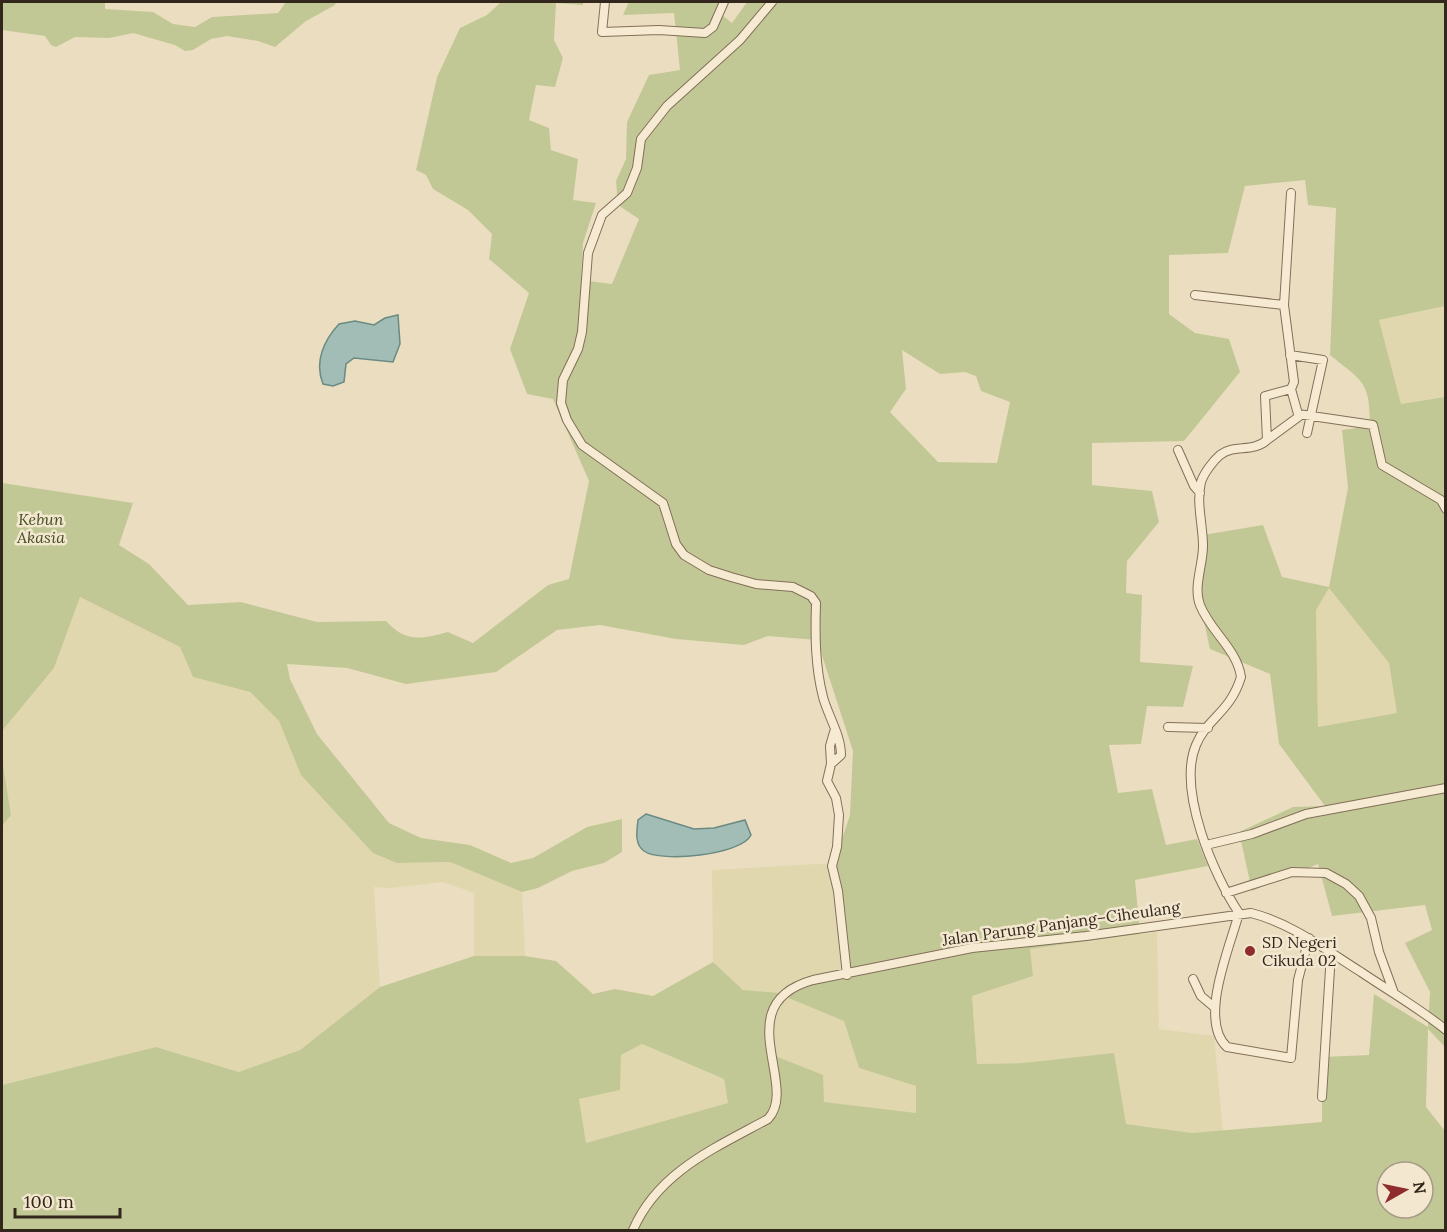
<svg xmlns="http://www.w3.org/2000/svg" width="1447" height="1232" font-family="Lora,serif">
<rect width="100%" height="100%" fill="#ebdec0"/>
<!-- farmland -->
<path fill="#e0d7ae" d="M 1445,306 L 1445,397 L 1401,404 L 1379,320 Z
M 1329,588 L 1389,663 L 1398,713 L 1318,727 L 1316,610 Z
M 80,597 L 180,647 L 193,677 L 249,692 L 279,721 L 301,775 L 397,863 L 450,862 L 522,892 L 525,956 L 474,956 L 474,893 L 443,882 L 390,888 L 374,887 L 380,987 L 300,1050 L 239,1072 L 156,1047 L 2,1085 L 2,826 L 11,815 L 2,758 L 2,731 L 54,668 Z
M 834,863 L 850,974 L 844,1021 L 859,1068 L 916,1086 L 916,1114 L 824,1102 L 770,1054 L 743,990 L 713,962 L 712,870 Z
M 1157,932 L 1159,1029 L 1214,1036 L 1223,1131 L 1192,1133 L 1126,1124 L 1024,1063 L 977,1064 L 972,995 L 1033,976 L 1030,949 Z
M 642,1044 L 724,1079 L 728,1103 L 586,1143 L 579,1099 L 619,1090 L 621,1055 Z"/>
<!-- green -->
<path fill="#c2c895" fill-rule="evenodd" d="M 10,2 L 105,2 L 105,9 L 153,12 L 173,24 L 195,27 L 212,17 L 278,13 L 286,2 L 336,2 L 335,5 L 306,21 L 275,47 L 258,41 L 227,36 L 211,39 L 193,50 L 185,51 L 175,45 L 133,33 L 109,38 L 75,37 L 56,47 L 51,45 L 45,36 L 2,30 L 2,3 Z
M 501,2 L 583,2 L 583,5 L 556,3 L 554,40 L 563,58 L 555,87 L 536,85 L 529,120 L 549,128 L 551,150 L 578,159 L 573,200 L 596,203 L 583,243 L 581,280 L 612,284 L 639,219 L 618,205 L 616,181 L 626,159 L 627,122 L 649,75 L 680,70 L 674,13 L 623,15 L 629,2 L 720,2 L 717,11 L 732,23 L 747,2 L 1445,2 L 1445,306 L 1379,320 L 1401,404 L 1445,397 L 1446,1048 L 1428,1029 L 1426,1107 L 1445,1131 L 1445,1230 L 2,1230 L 2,1085 L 156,1047 L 239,1072 L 300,1050 L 380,987 L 474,956 L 525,956 L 556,961 L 593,994 L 615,989 L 653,996 L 713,962 L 743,990 L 779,993 L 800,983 L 850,974 L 834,863 L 850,815 L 853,751 L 817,640 L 768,636 L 744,645 L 676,639 L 600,625 L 557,630 L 496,672 L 406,684 L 347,668 L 287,664 L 290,679 L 317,734 L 389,823 L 421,838 L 470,845 L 511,863 L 533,858 L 587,827 L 622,819 L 622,852 L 604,863 L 572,871 L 538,888 L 522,892 L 450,862 L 397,863 L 373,853 L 301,775 L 279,721 L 250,692 L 193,677 L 180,647 L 80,597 L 54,668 L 2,731 L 2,483 L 133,503 L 119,545 L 149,564 L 188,605 L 241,602 L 317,622 L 386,621 C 406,643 422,639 448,632 L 473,643 L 548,585 L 569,579 L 589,481 L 553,399 L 527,394 L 510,349 L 529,293 L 489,259 L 492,234 L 468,210 L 433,189 L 426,175 L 416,170 L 437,77 L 460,28 L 487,15 ZM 1305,180 L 1308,205 L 1336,208 L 1330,355 C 1363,382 1370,381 1370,426 L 1342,430 L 1348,488 L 1329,587 L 1282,577 L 1263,525 L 1203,535 L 1193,595 L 1205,626 L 1210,649 L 1270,674 L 1279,744 L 1325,806 L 1293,807 L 1239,832 L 1252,891 L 1318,864 L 1332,916 L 1425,905 L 1432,930 L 1405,943 L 1430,992 L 1428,1027 L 1374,994 L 1369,1055 L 1322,1057 L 1322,1122 L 1192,1133 L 1126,1124 L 1114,1053 L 1024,1063 L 977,1064 L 972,996 L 1033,976 L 1030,949 L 1140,934 L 1135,880 L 1208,866 L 1197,839 L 1166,845 L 1152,789 L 1118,793 L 1109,745 L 1141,744 L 1147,706 L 1183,707 L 1193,666 L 1140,662 L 1142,595 L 1126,593 L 1127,561 L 1159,522 L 1152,491 L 1092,485 L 1092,443 L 1184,441 L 1240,372 L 1229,339 L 1195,333 L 1169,314 L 1169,255 L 1228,253 L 1245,186 ZM 902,350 L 940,374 L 965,372 L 976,376 L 981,391 L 1010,402 L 997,463 L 938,462 L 890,412 L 906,389 ZM 1329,588 L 1389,663 L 1397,713 L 1318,727 L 1316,610 ZM 779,994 L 844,1021 L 859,1068 L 916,1086 L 916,1113 L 824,1102 L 823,1075 L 770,1054 L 769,1022 ZM 642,1044 L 724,1079 L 728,1103 L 586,1143 L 579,1099 L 620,1090 L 621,1055 ZM 1387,1172 L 1423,1172 L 1423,1208 L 1387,1208 Z
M 2,758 L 11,815 L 2,826 Z"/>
<!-- water -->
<path fill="#a2bdb5" stroke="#6a8a82" stroke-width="1.5" d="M 398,315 L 400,344 L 393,362 L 354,358 L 346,364 L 344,382 L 333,386 L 323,384 C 314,362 324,340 339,324 L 355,321 L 374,325 L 385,318 Z
M 646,814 L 694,829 L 714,828 L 745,820 L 751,835 C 742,855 660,863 644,851 C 634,844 637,830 638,820 Z"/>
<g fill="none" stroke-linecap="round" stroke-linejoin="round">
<!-- minor casing -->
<g stroke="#826f59" stroke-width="10">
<path id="minor" d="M 605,2 L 602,32 L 659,30 L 705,33 L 713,27 L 724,2
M 772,2 L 740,40 L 667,106 L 641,139 L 637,168 L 627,193 L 602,215 L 588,253 L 582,332 L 578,349 L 563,380 L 561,403 L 567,420 L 582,445 L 663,503 L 676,544 L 684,555 L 709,570 L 731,577 L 756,584 L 793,587 L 811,596 L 816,603 C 815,634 815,666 823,697 C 828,716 841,735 841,755 L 831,764 L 827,781 L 836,798 L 839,815 L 837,847 L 832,866 L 838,891 L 847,975
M 1291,193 L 1284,305 L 1294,382 L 1291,389 L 1265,396 L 1267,440 C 1253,453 1234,444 1220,455 C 1213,461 1204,473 1201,482 C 1196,503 1203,525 1203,546 C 1203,565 1193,587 1200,605 C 1210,631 1237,649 1241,677 C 1230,713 1207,718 1196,745 C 1177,790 1214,876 1239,913 C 1230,947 1198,1020 1227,1047 L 1291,1058 L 1298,980 L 1309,938
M 1195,295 L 1284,305
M 1290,355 L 1323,360 L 1307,433
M 1291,389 L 1298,414 L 1373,425 L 1382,465 L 1441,500 L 1446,509
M 1267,440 L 1301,415
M 1178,450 L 1194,486 L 1200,493
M 1168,727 L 1208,728
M 831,764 L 830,746 L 834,732
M 1206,845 L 1252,834 L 1306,814 L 1446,788
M 1226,893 L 1292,872 L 1326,873 L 1346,884 L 1359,896 L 1371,918 L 1379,952 L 1394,993
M 1193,979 L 1201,996 L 1214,1007
M 1322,1097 L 1331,953
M 633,1230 C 658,1172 715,1148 768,1119 C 800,1086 727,1004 813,980 L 972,948 L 1086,936 L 1251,913 C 1291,923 1326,950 1361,972 C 1389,991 1419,1008 1446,1030"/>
</g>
<!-- minor -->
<use href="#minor" stroke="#f6ebd2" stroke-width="8"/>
</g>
<!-- markers -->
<circle fill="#8e2c2e" stroke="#f3e8cf" stroke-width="2" cx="1250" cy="951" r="6"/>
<g text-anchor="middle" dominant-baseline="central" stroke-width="5" stroke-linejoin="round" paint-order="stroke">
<!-- park labels -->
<g font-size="16" font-style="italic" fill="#444e24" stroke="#f3e8cf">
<text x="41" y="519">Kebun<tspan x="41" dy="18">Akasia</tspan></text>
</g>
<!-- street labels -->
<g font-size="16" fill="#33271d" stroke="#f3e8cf">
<text transform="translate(1061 923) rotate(-8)">Jalan Parung Panjang–Ciheulang</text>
</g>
<!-- poi labels -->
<g font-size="16" fill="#33271d" stroke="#f3e8cf" text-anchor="start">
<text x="1262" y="942">SD Negeri<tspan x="1262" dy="18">Cikuda 02</tspan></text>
</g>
</g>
<!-- border -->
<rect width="1447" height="1232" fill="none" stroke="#33271d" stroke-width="6"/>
<!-- north arrow -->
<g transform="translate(1405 1190) rotate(81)"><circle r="28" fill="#f3e8cf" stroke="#a69b88" stroke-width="1.5"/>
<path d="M0-4.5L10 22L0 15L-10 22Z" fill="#8e2c2e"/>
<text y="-9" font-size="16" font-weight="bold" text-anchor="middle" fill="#33271d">N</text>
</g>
<!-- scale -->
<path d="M15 1208v9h105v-9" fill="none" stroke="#33271d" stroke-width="3"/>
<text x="24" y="1208" font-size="18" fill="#33271d" stroke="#f3e8cf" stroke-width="4.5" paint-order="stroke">100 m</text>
</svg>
